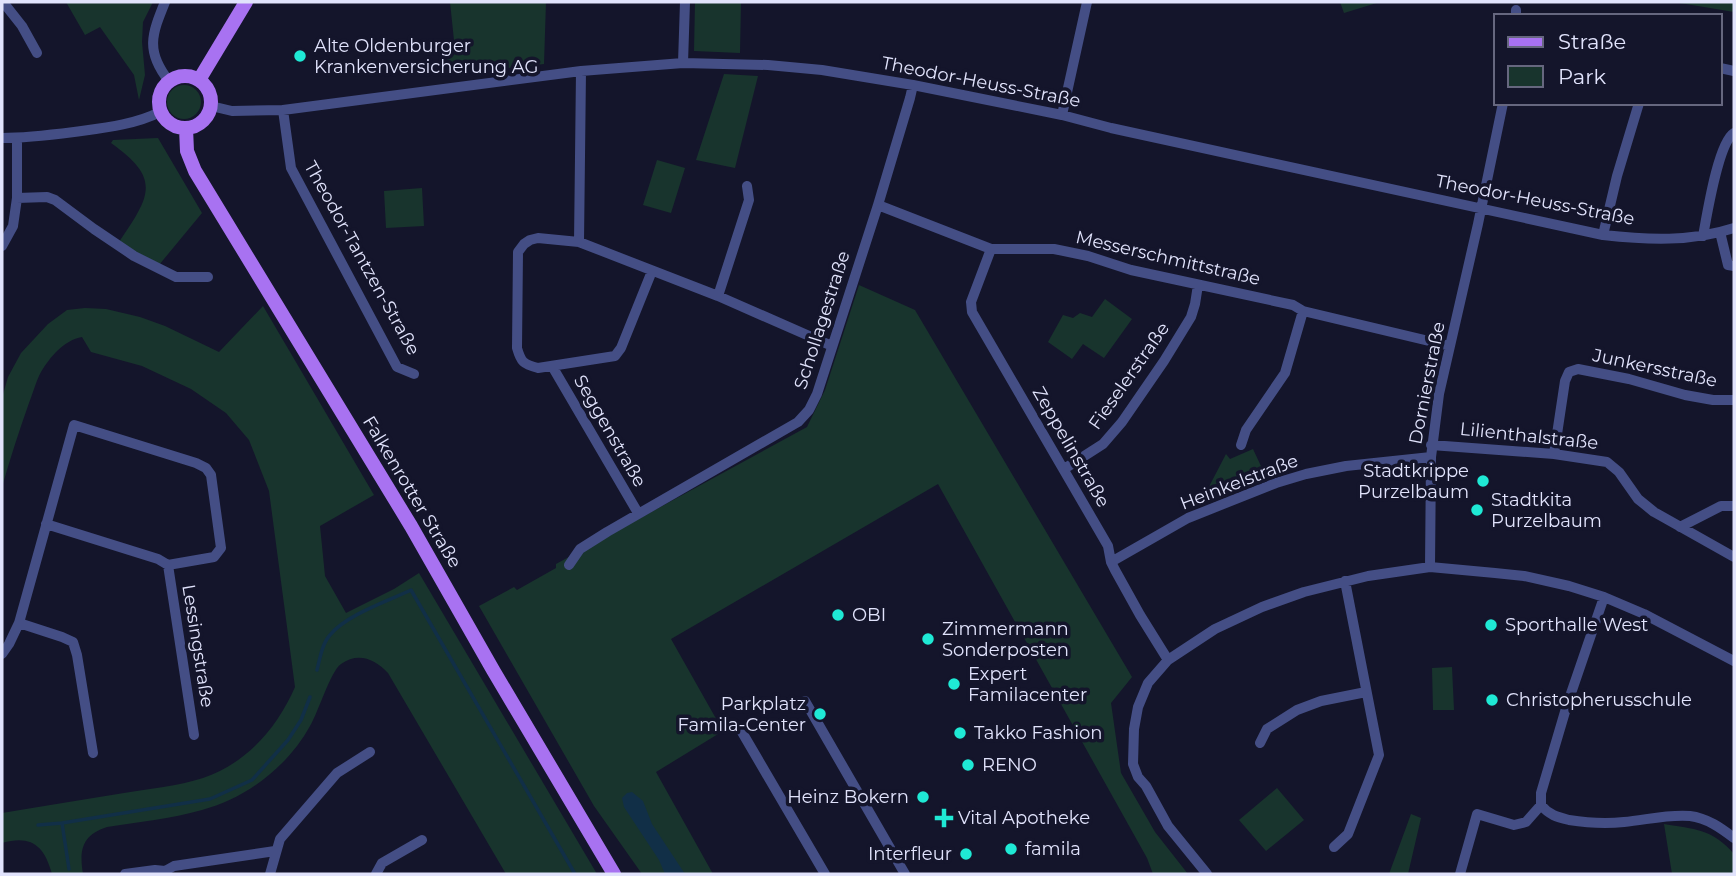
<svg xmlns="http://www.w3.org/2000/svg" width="1736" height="876" font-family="Montserrat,sans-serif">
<rect width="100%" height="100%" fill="#14152b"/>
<!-- green -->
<path fill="#18342d" d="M 66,2 L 153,2 L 143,22 L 142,42 L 145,75 L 139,100 L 134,75 L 100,27 L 85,35 Z
M 450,2 L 546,2 L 544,64 L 447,75 L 445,51 L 455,50 Z
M 695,2 L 741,2 L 740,53 L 694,51 Z
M 1340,2 L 1380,2 L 1344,13 Z
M 1674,2 L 1734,2 L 1734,12 Z
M 724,74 L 758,76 L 735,168 L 696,160 Z
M167 102a17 17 0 1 1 34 0a17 17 0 1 1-34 0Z
M 158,138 L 202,213 L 159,265 L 119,242 C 150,196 162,179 111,143 L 113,140 Z
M 657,160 L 685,168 L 671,213 L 643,205 Z
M 422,188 L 424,226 L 386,228 L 384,191 Z
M 859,285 L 915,310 L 1132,677 L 1111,703 L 1121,773 L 1155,832 L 1188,874 L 1153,874 L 1147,858 L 938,484 L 671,639 L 723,731 L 656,772 L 713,874 L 642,874 L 594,806 L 479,606 L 514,587 L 517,590 L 556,568 L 556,564 L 807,427 L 825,390 Z
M 1105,299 L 1132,319 L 1104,358 L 1083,344 L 1072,359 L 1048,342 L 1063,315 L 1073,318 L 1080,313 L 1092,317 Z
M 263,306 L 374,495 L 320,526 L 325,576 L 346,613 L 394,589 L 419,573 L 597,874 L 506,874 L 388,673 C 375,659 358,652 341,664 C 330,672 319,711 310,726 C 288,766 247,798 202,810 C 171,819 138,822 107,827 C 82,835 79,850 83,874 L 52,874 C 44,845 31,835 2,843 L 2,813 C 42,806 83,800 124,793 C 149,789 178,786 203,778 C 247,763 277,728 295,687 L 269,491 L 249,440 L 226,413 L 191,389 L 142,366 L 91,352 L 82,337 C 64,340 50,357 41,372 C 36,381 33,393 29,403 C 19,431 10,459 2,487 L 2,398 L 8,377 L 21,353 L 48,324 L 67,310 L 85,308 L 106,309 L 140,317 L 165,326 L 219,352 Z
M 1253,449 L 1267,479 L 1201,502 L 1226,454 L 1230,459 Z
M 1452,667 L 1454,710 L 1433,710 L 1432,668 Z
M 1277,788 L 1304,820 L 1266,851 L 1239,820 Z
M 1411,814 L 1421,818 L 1408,874 L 1389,874 Z
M 1664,824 C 1694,829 1713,829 1734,854 L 1734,874 L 1672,874 Z"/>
<!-- water -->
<path fill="#112f47" d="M 632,792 L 643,801 L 652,824 L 685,874 L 665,874 L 659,860 L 624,807 L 622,798 L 627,793 Z"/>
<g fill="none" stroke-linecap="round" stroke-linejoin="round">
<!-- stream -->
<path stroke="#112f47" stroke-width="3.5" d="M 317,670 C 320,658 322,644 330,635 C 346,615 388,601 411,590 L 575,874
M 62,823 L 69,869
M 38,825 L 62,823 L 210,799 L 252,780 L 288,740 L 301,720 L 310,697"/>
<!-- minor -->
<path stroke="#444e85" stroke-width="10" d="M 3,2 L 22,26 L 37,53
M 165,2 C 152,34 145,51 169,81
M 1516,10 L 1516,16
M 683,63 L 685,2
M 1720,68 L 1734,71
M 211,106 L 232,111 L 283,110 L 581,71 L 683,63 L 768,65 L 822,70 L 913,85 L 1062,115 L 1111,128 L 1603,235 C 1648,240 1691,242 1734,228
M 283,110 L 291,168 L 397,367 L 414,374
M 1062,115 L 1087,2
M 2,138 C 26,138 50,135 74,132 C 103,128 134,125 160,112
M 17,198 L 47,197 L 55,200 L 94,229 L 134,256 L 176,277 L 208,277
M 878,205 L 991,249 L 1054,249 L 1088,256 L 1131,270 L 1293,305 L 1303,311 L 1450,346
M 1720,232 L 1728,265 L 1734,266
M 1603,235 L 1617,176 L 1639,103
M 1703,236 C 1707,215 1718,143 1734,133
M 579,242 L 581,71
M 2,246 L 13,226 L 17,198 L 17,138
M 991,249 L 971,302 L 972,312 L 1108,546 L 1111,562 L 1115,570 L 1140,615 L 1168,660
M 652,271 L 621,348 L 615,356 L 538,368 C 523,364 521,362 517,348 L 518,252 L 524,244 L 530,240 L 538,238 L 579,242 L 718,296 L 832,346
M 718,296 L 749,200 L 747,186
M 552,366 L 638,513
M 1241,445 L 1246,430 L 1285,373 L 1303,311
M 1431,445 L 1554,454 L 1607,462 L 1619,472 L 1638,499 L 1654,512 L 1734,557
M 1554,454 L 1565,381 L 1569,372 L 1578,369 L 1629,379 L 1685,395 L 1713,400 L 1734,400
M 1064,469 L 1103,444 L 1122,422 L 1164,361 L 1191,317 L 1195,304 L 1198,285
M 46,524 L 158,559 L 168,565 L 194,735
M 1680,527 L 1721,506 L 1734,506
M 1111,562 L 1188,518 L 1276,483 L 1306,474 L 1346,466 L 1431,457
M 569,565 L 580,549 L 607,532 L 798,422 L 809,410 L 817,394 L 878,205 L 910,98 L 913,85
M 1430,567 L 1431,457 L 1439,394 L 1478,224 L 1503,103
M 19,623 L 62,637 L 73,642 L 77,655 L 93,753
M 2,654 L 9,644 L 19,623 L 74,425 L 196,463 L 206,468 L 211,475 L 221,548 L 214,557 L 168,565
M 805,701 L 905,874
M 739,727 L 825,874
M 1260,743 L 1267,729 L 1297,710 L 1321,701 L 1366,692
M 1541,805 C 1549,815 1557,817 1569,820 C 1588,823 1605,824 1624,822 C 1646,820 1668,814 1690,816 C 1707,818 1721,828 1734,838
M 1334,847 L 1348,834 L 1379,755 L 1345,581
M 125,874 L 155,870 L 165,871
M 163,874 L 165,871 L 174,866 L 275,851
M 270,874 L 280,839 L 337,773 L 370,752
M 376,874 L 382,863 L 422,840
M 1207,874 L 1168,826 L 1146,786 L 1138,777 L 1133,764 L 1134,729 L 1138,707 L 1148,683 L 1168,660 L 1215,629 L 1262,607 L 1304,592 L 1368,576 L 1430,567 L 1495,573 L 1524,576 L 1569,586 L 1604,597 L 1644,614 L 1734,661
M 1460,874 L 1477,814 L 1514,825 L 1526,822 L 1541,805 L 1541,793 L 1567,705 L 1604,597"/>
<!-- major -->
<path stroke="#a872f1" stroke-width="14" d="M159 102a26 26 0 1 1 52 0a26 26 0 1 1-52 0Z
M 199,80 L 246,2
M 186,128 L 187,151 L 195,171 L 411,526 L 493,670 L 614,874"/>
</g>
<!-- markers -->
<g fill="#1fe9d5" stroke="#14152b" stroke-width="2.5">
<circle cx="300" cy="56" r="7"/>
<circle cx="1483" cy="481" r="7"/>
<circle cx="1477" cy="510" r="7"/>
<circle cx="838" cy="615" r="7"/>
<circle cx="1491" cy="625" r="7"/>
<circle cx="928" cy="639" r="7"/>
<circle cx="954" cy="684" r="7"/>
<circle cx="1492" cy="700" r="7"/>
<circle cx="820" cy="714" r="7"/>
<circle cx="960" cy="733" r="7"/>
<circle cx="968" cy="765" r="7"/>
<circle cx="923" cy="797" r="7"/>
<path d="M940.5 807.5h7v7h7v7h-7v7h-7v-7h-7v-7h7z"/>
<circle cx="1011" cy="849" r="7"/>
<circle cx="966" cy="854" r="7"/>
</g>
<g text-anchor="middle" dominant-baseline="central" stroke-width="7" stroke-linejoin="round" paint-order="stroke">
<!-- poi labels -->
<g font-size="18" fill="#e1e3fc" stroke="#14152b" text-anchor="start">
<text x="314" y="46">Alte Oldenburger<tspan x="314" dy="21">Krankenversicherung AG</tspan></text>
<text x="1469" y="471" text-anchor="end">Stadtkrippe<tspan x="1469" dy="21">Purzelbaum</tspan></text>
<text x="1491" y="500">Stadtkita<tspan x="1491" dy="21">Purzelbaum</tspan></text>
<text x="852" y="615">OBI</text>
<text x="1505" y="625">Sporthalle West</text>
<text x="942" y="629">Zimmermann<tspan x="942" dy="21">Sonderposten</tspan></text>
<text x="968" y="674">Expert<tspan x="968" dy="21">Familacenter</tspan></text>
<text x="1506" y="700">Christopherusschule</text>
<text x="806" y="704" text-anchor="end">Parkplatz<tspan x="806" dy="21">Famila-Center</tspan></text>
<text x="974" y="733">Takko Fashion</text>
<text x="982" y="765">RENO</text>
<text x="909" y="797" text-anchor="end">Heinz Bokern</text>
<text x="958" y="818">Vital Apotheke</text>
<text x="1025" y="849">famila</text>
<text x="952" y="854" text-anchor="end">Interfleur</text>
</g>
<!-- street labels -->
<g font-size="18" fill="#e1e3fc" stroke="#14152b">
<text transform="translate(981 82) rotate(11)">Theodor-Heuss-Straße</text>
<text transform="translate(1535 200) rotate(11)">Theodor-Heuss-Straße</text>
<text transform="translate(362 258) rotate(61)">Theodor-Tantzen-Straße</text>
<text transform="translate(1168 258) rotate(13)">Messerschmittstraße</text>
<text transform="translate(822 320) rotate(-72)">Schollagestraße</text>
<text transform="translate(1655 368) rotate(12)">Junkersstraße</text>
<text transform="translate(1129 376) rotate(-55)">Fieselerstraße</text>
<text transform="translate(1427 383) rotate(-79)">Dornierstraße</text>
<text transform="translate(610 431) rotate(60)">Seggenstraße</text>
<text transform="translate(1529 436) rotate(6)">Lilienthalstraße</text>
<text transform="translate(1071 447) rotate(60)">Zeppelinstraße</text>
<text transform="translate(1239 482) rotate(-21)">Heinkelstraße</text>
<text transform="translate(412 492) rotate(59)">Falkenrotter Straße</text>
<text transform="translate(198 646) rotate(81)">Lessingstraße</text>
</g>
</g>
<!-- border -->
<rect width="1736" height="876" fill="none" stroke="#e1e3fc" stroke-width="7"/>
<!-- legend -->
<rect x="1494" y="14" width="228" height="91" fill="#14152b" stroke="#66677f" stroke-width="2"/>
<rect x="1508" y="37" width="35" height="10" fill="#a872f1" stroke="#66677f" stroke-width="2"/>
<text x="1558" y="49" font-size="21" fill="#e1e3fc">Straße</text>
<rect x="1508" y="66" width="35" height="21" fill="#18342d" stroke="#66677f" stroke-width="2"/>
<text x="1558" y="84" font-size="21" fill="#e1e3fc">Park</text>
</svg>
